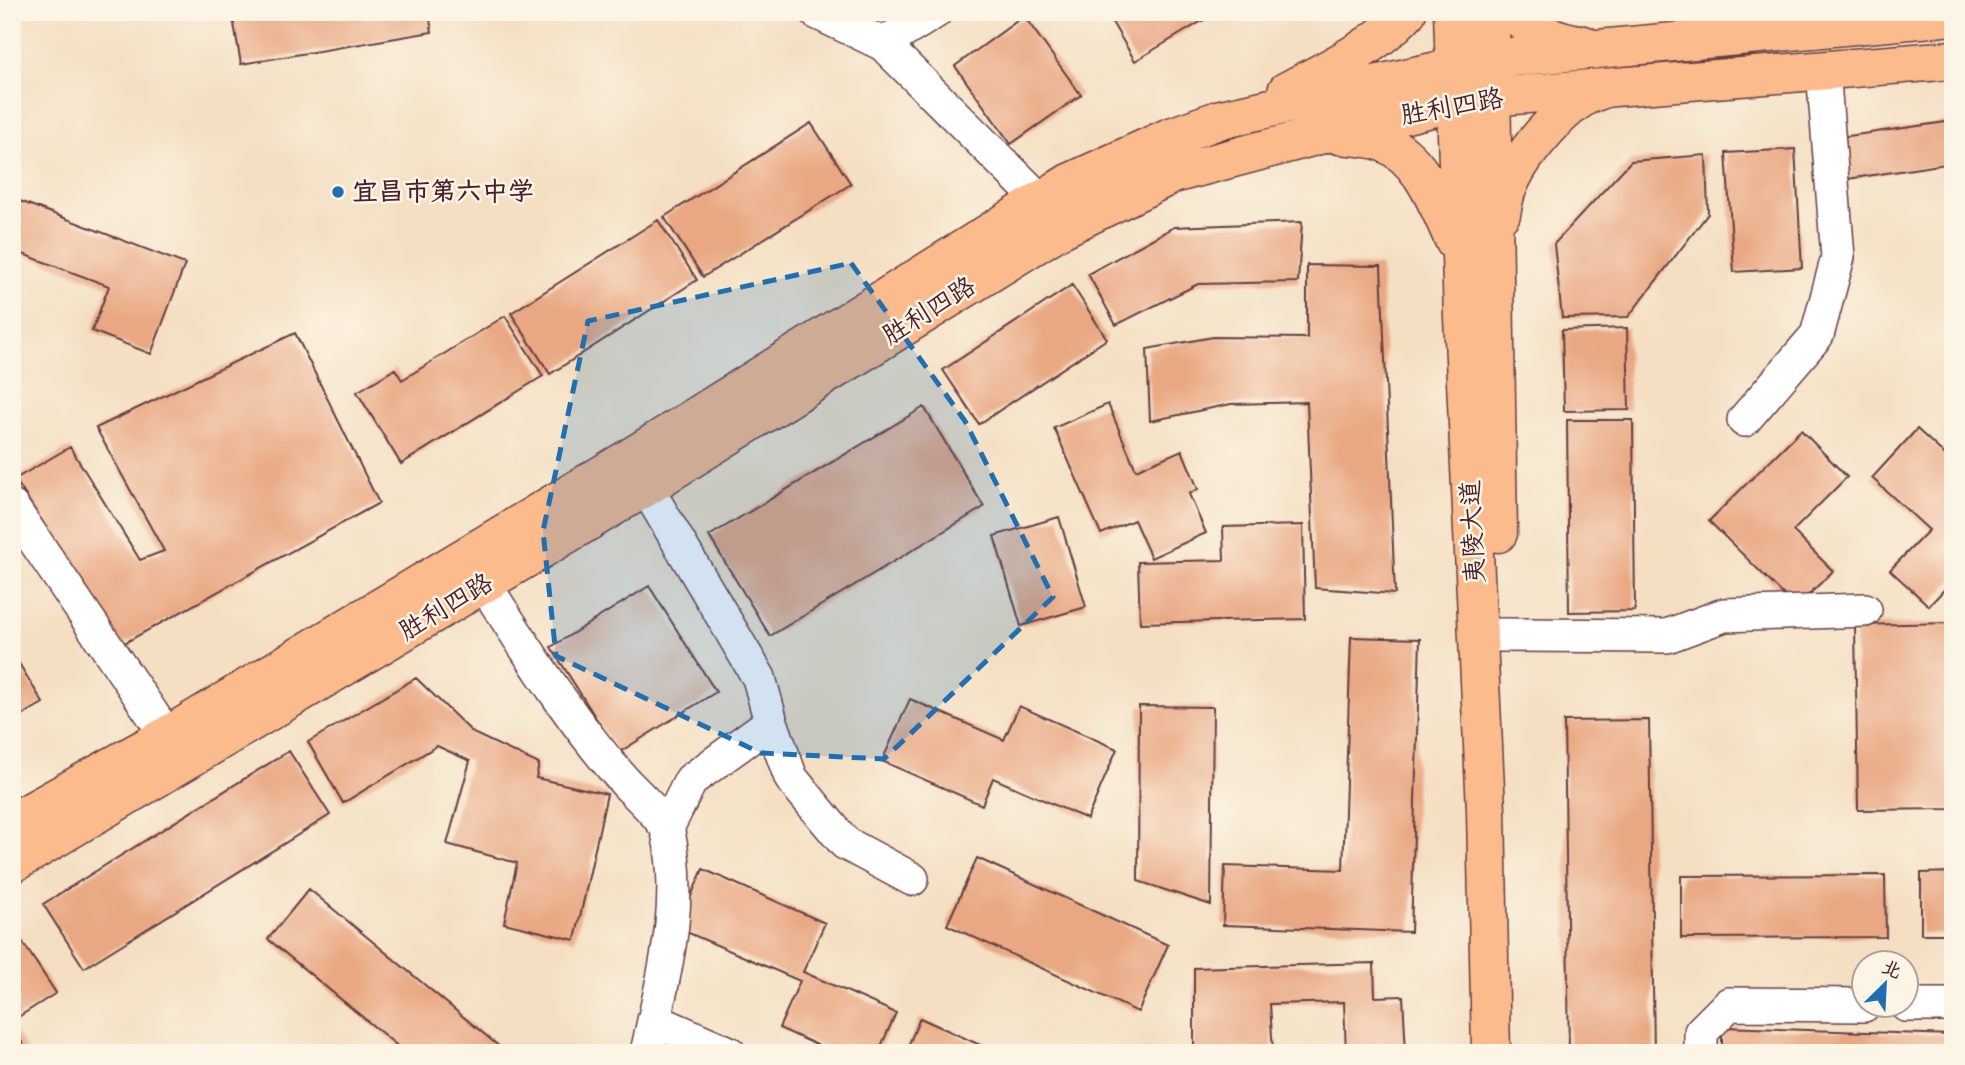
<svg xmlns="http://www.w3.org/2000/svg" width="1965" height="1065" font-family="'Architects Daughter','LXGW WenKai TC',sans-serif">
<rect width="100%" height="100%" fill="#fcf5e5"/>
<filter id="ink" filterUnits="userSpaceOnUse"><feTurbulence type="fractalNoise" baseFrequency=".0143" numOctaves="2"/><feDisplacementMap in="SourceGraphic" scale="14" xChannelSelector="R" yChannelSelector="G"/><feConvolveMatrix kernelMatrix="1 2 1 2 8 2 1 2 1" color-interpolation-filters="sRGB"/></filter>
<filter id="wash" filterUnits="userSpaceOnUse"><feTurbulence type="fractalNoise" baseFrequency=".00686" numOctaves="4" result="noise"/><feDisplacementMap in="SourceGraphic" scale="28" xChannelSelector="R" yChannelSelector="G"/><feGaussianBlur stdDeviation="1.57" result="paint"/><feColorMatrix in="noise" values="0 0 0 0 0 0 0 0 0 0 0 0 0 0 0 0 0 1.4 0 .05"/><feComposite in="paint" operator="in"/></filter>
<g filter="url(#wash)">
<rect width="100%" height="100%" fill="#f4dfc2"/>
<g id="blocks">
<!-- building -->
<path fill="#e9a883" d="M 232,12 L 429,12 L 432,32 L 241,64 Z
M 1106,12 L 1217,12 L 1135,61 Z
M 1024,16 L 1081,95 L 1011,144 L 955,66 Z
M 1953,121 L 1953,163 L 1847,179 L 1841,137 Z
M 811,123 L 851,184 L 703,277 L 664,217 Z
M 1795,149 L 1802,268 L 1734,272 L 1726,153 Z
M 1706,155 L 1708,214 L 1628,317 L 1562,318 L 1554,244 L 1631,161 Z
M 12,198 L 185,264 L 151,354 L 92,331 L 109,286 L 12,250 Z
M 658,220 L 697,280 L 550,374 L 511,313 Z
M 1302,222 L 1298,282 L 1198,284 L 1116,325 L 1088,274 L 1174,227 Z
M 1307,265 L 1381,266 L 1395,594 L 1315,588 L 1307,402 L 1231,404 L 1150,421 L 1147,349 L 1213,337 L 1307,338 Z
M 1072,285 L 1107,339 L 979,424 L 943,370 Z
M 505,316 L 543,376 L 401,464 L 357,392 L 395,369 L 402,380 Z
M 1627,328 L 1629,410 L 1564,411 L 1562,330 Z
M 295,333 L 379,503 L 121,645 L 15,479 L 70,447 L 140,560 L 164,551 L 96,428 Z
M 1108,404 L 1136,470 L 1182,450 L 1198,489 L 1189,494 L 1206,533 L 1151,558 L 1134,520 L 1101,534 L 1054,428 Z
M 924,407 L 984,507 L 770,636 L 709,536 Z
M 1567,420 L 1633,420 L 1635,611 L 1569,612 Z
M 1917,429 L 1953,462 L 1953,580 L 1929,606 L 1890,570 L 1929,530 L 1872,478 Z
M 1801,430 L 1847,477 L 1793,531 L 1833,571 L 1796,607 L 1709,521 Z
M 1059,517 L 1086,607 L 1021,626 L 994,536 Z
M 1303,525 L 1305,619 L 1140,623 L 1138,562 L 1224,560 L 1223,527 Z
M 649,586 L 716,692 L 618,753 L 551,647 Z
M 1953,623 L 1953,809 L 1858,810 L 1855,625 Z
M 1351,637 L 1420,639 L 1411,932 L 1223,925 L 1225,866 L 1343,870 Z
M 12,652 L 43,703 L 12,721 Z
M 416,678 L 473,733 L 539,764 L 536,778 L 607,794 L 575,940 L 504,923 L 517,863 L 447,844 L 470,761 L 437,746 L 343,803 L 308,742 Z
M 910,699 L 1004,740 L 1019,706 L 1117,749 L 1087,819 L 993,778 L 982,805 L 882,761 Z
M 1139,706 L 1213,707 L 1211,905 L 1138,881 Z
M 1649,720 L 1654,1053 L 1569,1053 L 1564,721 Z
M 289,751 L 330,815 L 84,968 L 43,904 Z
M 977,858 L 1168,945 L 1138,1012 L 947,925 Z
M 703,869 L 825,923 L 803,972 L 896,1013 L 878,1053 L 835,1053 L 779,1028 L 800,981 L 677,928 Z
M 1953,872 L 1953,934 L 1921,934 L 1921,873 Z
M 1885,875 L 1886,937 L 1681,938 L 1681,876 Z
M 309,889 L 507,1053 L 406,1053 L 268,939 Z
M 12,926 L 56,993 L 12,1021 Z
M 1374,963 L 1375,997 L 1403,996 L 1406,1053 L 1346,1053 L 1344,1002 L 1270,1004 L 1273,1053 L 1194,1053 L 1194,968 Z
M 920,1018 L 998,1053 L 905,1053 Z
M 12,1027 L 29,1053 L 12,1053 Z
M 1722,1027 L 1953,1035 L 1953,1053 L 1722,1053 Z"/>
</g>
</g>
<g filter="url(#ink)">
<use href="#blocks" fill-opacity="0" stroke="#643c42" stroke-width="2"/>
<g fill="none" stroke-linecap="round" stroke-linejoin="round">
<!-- minor casing -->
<g stroke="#643c42" stroke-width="36">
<path id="minor" d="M 816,12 L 883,44 L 1041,201
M 883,44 L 935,12
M 1744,420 L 1817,335 L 1838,257 L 1823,70
M 646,487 L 759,678 L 771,722 L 791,778 L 845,843 L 912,879
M 12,507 L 167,736
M 484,584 C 529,653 572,723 627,784 C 636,793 665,821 668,832 C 685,906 662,981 647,1053
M 1500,635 L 1667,636 L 1724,615 L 1865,610
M 667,828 L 691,780 L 771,722
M 1906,1005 L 1953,1005
M 654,1020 L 729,1053
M 1701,1053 L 1701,1032 L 1729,1004 L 1864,1005"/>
</g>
<!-- major casing -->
<g stroke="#643c42" stroke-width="41">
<path id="major" d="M 1453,12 L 1463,317 L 1486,810 L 1491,1053
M 1490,12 L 1498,533
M 1514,12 C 1532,32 1557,41 1584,45
M 1287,91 C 1326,71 1378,45 1407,12
M 1339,135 C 1353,137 1370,137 1383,142 C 1423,159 1437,204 1455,242
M 1501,214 C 1503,205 1504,195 1508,187 C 1519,157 1559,111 1587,95 C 1592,93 1598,91 1603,89
M 12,822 L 167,736 L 628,459 L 1069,183 L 1168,138 L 1221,119 L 1491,59 L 1953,16
M 12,864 L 646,487 L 1057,231 L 1173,174 L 1327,133 L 1456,102 L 1490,97 L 1953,60"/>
</g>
<!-- minor -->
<use href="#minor" stroke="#fff" stroke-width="33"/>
<!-- major -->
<use href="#major" stroke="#fbbb8d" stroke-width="38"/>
</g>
</g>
<!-- marked area -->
<path fill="#1f6fb2" fill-opacity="0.2" stroke="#1f6fb2" stroke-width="5" stroke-dasharray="14 9" stroke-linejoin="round" d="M 851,263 L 965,421 L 1053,597 L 884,759 L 761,753 L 556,656 L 543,531 L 588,321 Z"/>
<!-- markers -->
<circle fill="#1f6fb2" stroke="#fcf5e5" stroke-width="2.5" cx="338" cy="192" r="7"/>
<g text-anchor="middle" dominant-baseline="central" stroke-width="5" stroke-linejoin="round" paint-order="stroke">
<!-- street labels -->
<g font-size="26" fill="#4a1f2b" stroke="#fcf5e5">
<text transform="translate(1452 107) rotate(-10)">胜利四路</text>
<text transform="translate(929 311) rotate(-32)">胜利四路</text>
<text transform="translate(1473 532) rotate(-93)">夷陵大道</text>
<text transform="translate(446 607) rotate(-31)">胜利四路</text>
</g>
<!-- poi labels -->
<g font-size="26" font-weight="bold" fill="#4a1f2b" stroke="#fcf5e5" text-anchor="start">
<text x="352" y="192">宜昌市第六中学</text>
</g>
</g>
<!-- margin -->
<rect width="1965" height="1065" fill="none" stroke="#fcf5e5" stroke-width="42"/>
<!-- north arrow -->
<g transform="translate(1885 984) rotate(24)"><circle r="33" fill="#fcf5e5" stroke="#b59f9b" stroke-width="2"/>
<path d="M0-5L12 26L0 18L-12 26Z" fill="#1f6fb2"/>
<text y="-10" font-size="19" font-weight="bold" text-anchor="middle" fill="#4a1f2b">北</text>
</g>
</svg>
